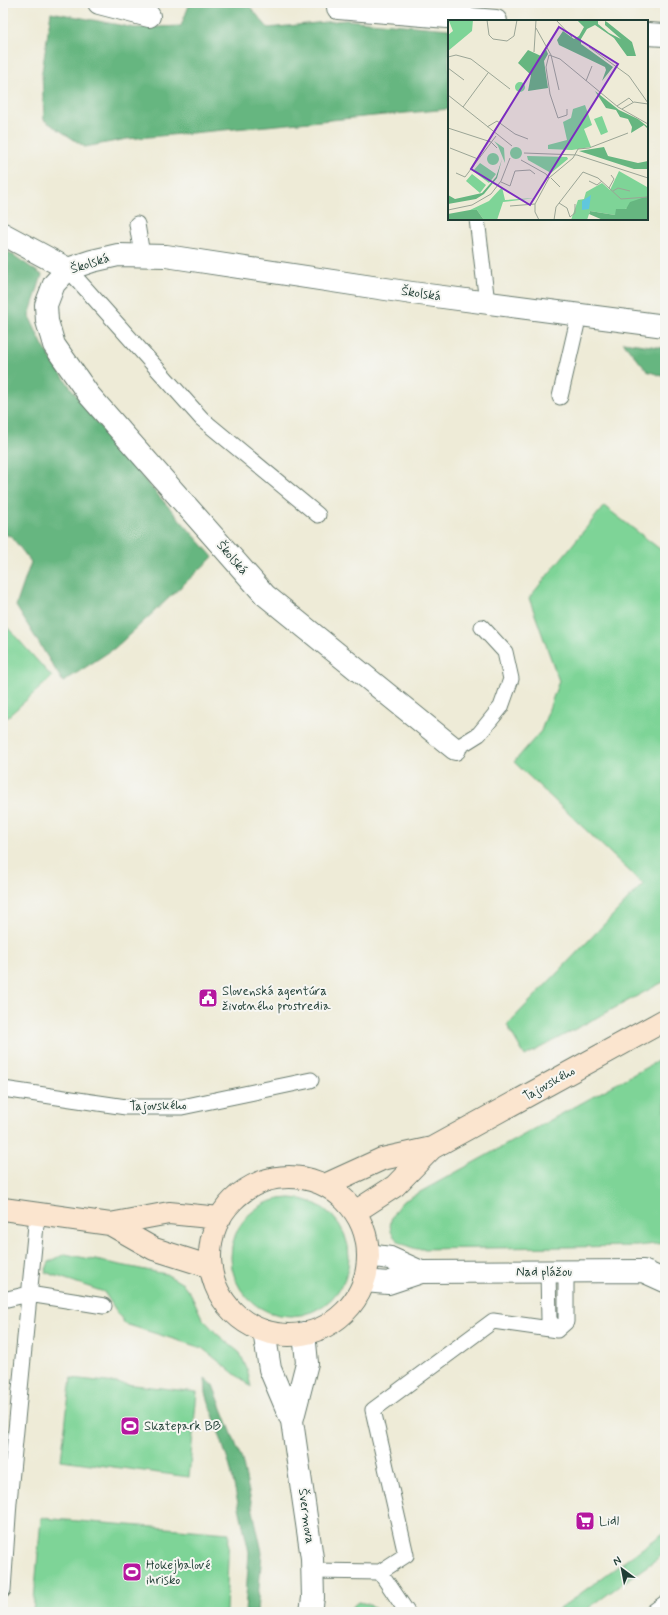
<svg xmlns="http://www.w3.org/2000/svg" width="668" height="1615" font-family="Mynerve,sans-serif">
<rect width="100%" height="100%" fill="#f6f6f2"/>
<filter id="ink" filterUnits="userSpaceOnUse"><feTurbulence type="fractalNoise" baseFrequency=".025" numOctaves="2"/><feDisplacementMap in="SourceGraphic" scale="8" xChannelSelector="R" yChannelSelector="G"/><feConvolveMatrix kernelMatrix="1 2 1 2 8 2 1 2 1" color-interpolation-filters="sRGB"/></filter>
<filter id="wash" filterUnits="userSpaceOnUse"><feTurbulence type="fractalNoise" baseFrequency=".012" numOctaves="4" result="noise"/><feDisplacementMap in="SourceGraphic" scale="16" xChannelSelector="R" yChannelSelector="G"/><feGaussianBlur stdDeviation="0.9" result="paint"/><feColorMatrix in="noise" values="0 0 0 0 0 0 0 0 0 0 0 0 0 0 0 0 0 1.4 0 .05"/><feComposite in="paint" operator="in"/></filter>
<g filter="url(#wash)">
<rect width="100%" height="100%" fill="#eeebd7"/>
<!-- green -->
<path fill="#7ed497" stroke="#4e8866" d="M 604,506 L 665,553 L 665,981 L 525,1056 L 507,1025 L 643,884 L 514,762 L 541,731 L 559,681 L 529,598 Z
M 8,628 L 52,677 L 3,721 L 3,633 Z
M 665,1057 L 665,1243 L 638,1246 L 417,1249 C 388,1242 382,1224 402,1202 Z
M231 1257a59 59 0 1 1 118 0a59 59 0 1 1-118 0Z
M 65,1254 L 166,1274 L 183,1284 L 191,1294 L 202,1318 L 217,1334 L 240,1353 L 247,1369 L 251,1387 L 202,1348 L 125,1324 L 104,1292 L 45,1272 L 49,1262 Z
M 71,1378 L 197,1392 L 189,1477 L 61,1460 Z
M 41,1518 L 229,1533 L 226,1612 L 33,1612 Z
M 665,1532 L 665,1553 L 583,1612 L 555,1612 Z
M 358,1602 L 368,1604 L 380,1612 L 346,1612 Z"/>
<!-- forest -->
<path fill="#66b680" stroke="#427a5a" d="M 190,3 L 247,3 L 268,28 L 346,20 L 449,29 L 449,109 L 127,139 L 85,147 L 44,120 L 42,72 L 51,12 L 135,28 L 181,26 Z
M 3,248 L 42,275 L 29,316 C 35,328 40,342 48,354 C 95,428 156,492 213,557 L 115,648 L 63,682 L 16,606 L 31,562 L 11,536 L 3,534 Z
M 623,342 L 665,348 L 665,377 L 647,371 Z
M 205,1378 L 213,1385 L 242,1460 L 262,1552 L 257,1612 L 245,1612 L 249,1552 L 230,1467 L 206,1393 Z"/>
</g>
<g filter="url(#ink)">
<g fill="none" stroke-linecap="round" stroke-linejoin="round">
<!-- service casing -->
<g stroke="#677a6d" stroke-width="17">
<path id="service" d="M 477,219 L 487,303
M 137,224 L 142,255
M 68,269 L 202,419 L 318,515
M 560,397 L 579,315
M 455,749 L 479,734 L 501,707 L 511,679 L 505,652 L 482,627
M 3,1089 L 126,1107 L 182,1107 L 311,1080
M 548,1272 L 549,1320 L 557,1330
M 3,1300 L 29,1294 L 104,1306
M 557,1330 L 566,1322 L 566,1271
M 313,1571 L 380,1572 L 406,1555 L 373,1410 L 493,1321 L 557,1330
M 380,1572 L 407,1612
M 3,1590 L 9,1502 L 37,1215
M 653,1612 L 665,1603"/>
</g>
<!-- minor casing -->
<g stroke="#677a6d" stroke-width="24">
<path id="minor" d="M 99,3 L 149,16
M 338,8 L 496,21
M 647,34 L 665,35
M 3,234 L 68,269
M 455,749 L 265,595 L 89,395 L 54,345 L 47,321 L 46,305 L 54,284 L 68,269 L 92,261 L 118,255 L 166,256 L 412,293 L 665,326
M 368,1255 L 390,1258 L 421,1272
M 364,1281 L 388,1283 L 421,1272 L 643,1271 L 665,1281"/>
</g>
<!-- tertiary casing -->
<g stroke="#677a6d" stroke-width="24">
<path id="tertiary" d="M 264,1331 L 270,1369 L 292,1421 L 312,1558 L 313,1598 L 311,1612
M 292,1421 L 307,1363 L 304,1333"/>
</g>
<!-- secondary casing -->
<g stroke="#677a6d" stroke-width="24">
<path id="secondary" d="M210 1256a79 79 0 1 1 158 0a79 79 0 1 1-158 0Z
M 325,1185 L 382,1159 L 432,1148
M 3,1209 L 110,1224 L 169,1213 L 220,1218
M 355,1212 L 395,1186 L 432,1148 L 665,1020
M 110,1224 L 154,1249 L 211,1267"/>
</g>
<!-- service -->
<use href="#service" stroke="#fff" stroke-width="15"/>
<!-- minor -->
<use href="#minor" stroke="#fff" stroke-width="22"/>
<!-- tertiary -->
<use href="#tertiary" stroke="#fff" stroke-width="22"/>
<!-- secondary -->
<use href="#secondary" stroke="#fbe5cf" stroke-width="22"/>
</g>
</g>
<!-- icons -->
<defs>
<g id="civic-square" transform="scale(1)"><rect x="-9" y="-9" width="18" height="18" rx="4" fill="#b5179e" stroke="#f6f6f2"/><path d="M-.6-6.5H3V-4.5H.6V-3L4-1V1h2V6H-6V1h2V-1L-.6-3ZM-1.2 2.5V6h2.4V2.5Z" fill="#fff"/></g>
<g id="stadium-square" transform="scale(1)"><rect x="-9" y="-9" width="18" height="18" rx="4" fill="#b5179e" stroke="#f6f6f2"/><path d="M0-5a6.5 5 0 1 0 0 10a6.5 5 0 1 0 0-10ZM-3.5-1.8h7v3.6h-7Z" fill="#fff"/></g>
<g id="supermarket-square" transform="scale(1)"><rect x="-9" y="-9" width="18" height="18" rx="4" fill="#b5179e" stroke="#f6f6f2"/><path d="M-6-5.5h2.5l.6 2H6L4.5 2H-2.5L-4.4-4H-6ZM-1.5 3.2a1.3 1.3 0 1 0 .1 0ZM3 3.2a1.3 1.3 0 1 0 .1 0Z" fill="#fff"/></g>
</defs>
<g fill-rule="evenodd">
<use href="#civic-square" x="208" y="998"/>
<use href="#stadium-square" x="130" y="1426"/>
<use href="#supermarket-square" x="585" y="1521"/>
<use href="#stadium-square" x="132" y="1572"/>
</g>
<g text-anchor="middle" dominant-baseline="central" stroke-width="4" stroke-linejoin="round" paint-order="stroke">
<!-- street labels -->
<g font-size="13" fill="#1f3d34" stroke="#f6f6f2">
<text transform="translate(90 264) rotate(-18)">Školská</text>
<text transform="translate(421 294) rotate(8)">Školská</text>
<text transform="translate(232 558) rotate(49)">Školská</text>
<text transform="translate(549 1084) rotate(-29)">Tajovského</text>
<text transform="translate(158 1106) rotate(-1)">Tajovského</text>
<text x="544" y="1272">Nad plážou</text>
<text transform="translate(306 1516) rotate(82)">Švermova</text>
</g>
<!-- poi labels -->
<g font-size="13" fill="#1f3d34" stroke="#f6f6f2" text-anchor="start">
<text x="222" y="991">Slovenská agentúra<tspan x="222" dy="15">životného prostredia</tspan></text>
<text x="144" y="1426">Skatepark BB</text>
<text x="599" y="1521">Lidl</text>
<text x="146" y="1565">Hokejbalové<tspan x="146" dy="15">ihrisko</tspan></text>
</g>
</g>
<!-- overview -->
<g transform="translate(448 20)">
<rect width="200" height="200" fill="#eeebd7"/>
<path d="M 25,0 L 24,11 L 0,31 L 0,15 L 5,11 L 1,1 ZM67 67a5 5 0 1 1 10 0a5 5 0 1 1-10 0ZM 137,85 L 144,105 L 136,109 L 143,127 L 124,130 L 100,129 L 100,125 L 119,120 L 115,102 L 123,98 L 125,89 ZM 154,96 L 160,112 L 153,115 L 146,99 ZM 46,121 L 56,128 L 57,143 L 50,126 ZM62 133a6 6 0 1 1 12 0a6 6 0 1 1-12 0ZM39 139a6 6 0 1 1 12 0a6 6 0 1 1-12 0ZM 79,136 L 119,137 L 120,139 L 103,153 L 80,140 ZM 32,143 L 48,154 L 41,163 L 25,151 ZM 171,151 L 199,167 L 200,176 L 167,195 L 142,191 L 139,200 L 123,200 L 130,180 L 136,179 L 138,172 L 154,163 L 162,170 ZM 24,154 L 38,165 L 32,173 L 18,161 ZM 54,167 L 57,180 L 87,178 L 55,182 L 49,200 L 36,200 L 29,190 L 22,190 L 41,181 Z" fill="#7ed497"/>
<path d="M 129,0 L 150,0 L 150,4 L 161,13 L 173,19 L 157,5 L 157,1 L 159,2 L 184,22 L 188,36 L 179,36 L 166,18 L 147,5 L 139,9 L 133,19 L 133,24 L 165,47 L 154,61 L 158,50 L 157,47 L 111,25 L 109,20 L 115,11 L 126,19 L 131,16 L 136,7 ZM 98,29 L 100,34 L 96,41 L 100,68 L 80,71 L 83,55 L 70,43 L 80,30 L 93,36 ZM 147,71 L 171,90 L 190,99 L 200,107 L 200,109 L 196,105 L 183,113 L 184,107 L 180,99 L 172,97 L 168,90 L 158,88 ZM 156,127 L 160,136 L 190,143 L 200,141 L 200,149 L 186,149 L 131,131 ZM 54,139 L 49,158 L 36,174 L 28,179 L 0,184 L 0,175 L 7,179 L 34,173 L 48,157 ZM 200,176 L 199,200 L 155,200 L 141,194 L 142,191 L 167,195 L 168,189 L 178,189 L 182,182 ZM 22,190 L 29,190 L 36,200 L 0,200 L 0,194 Z" fill="#66b680"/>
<path d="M 143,175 L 141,189 L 134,190 L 134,181 Z" fill="#60c7dd"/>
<path fill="none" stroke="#9ba596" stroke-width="1" d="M 39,0 L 41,15 L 45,19 L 59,21 L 66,16 L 69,0M 108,0 L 124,17M 88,8 L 103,35 L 111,70M 141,27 L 181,56 L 200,83M 86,32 L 88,0M 0,37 L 8,35 L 23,39 L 62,69M 0,48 L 16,60M 138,61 L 144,46M 0,75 L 64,126M 169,86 L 181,78 L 185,82M 15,87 L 40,53M 119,89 L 119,95 L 110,98 L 102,74 L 98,47 L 101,35 L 112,39 L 170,87 L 200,104M 174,89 L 186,82 L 200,84M 39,107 L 49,101 L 67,114 L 80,119M 0,108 L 43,122 L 49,128M 2,128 L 30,139M 76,133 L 129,135 L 200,158M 73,140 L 98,154 L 101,158 L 87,184 L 87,192 L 91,200M 8,153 L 17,157 L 48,116M 101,158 L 125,138 L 130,129 L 141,128 L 180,113M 103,158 L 112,167M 141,161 L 149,165 L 154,161M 53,162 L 62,166 L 67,151 L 82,150 L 87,154M 161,168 L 166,159 L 163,155M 165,171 L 170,168 L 182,171M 111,183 L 119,188 L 122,197 L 127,193 L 127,184M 62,186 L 87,184M 0,190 L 24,185 L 43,174 L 53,161 L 62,138M 106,200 L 108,187 L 135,152 L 150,158 L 173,179 L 200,177"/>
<path fill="#7b2cbf" fill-opacity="0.15" stroke="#7b2cbf" stroke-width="2" d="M 111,7 L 170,44 L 82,185 L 23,149 Z"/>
<rect width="200" height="200" fill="none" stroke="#1f3d34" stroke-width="2"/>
</g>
<!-- margin -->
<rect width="668" height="1615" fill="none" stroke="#f6f6f2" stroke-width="16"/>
<!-- north arrow -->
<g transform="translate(622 1569) rotate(328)" stroke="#f6f6f2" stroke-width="3" paint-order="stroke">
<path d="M0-3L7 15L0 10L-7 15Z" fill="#1f3d34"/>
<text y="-6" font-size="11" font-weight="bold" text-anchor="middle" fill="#1f3d34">N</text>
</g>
</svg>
